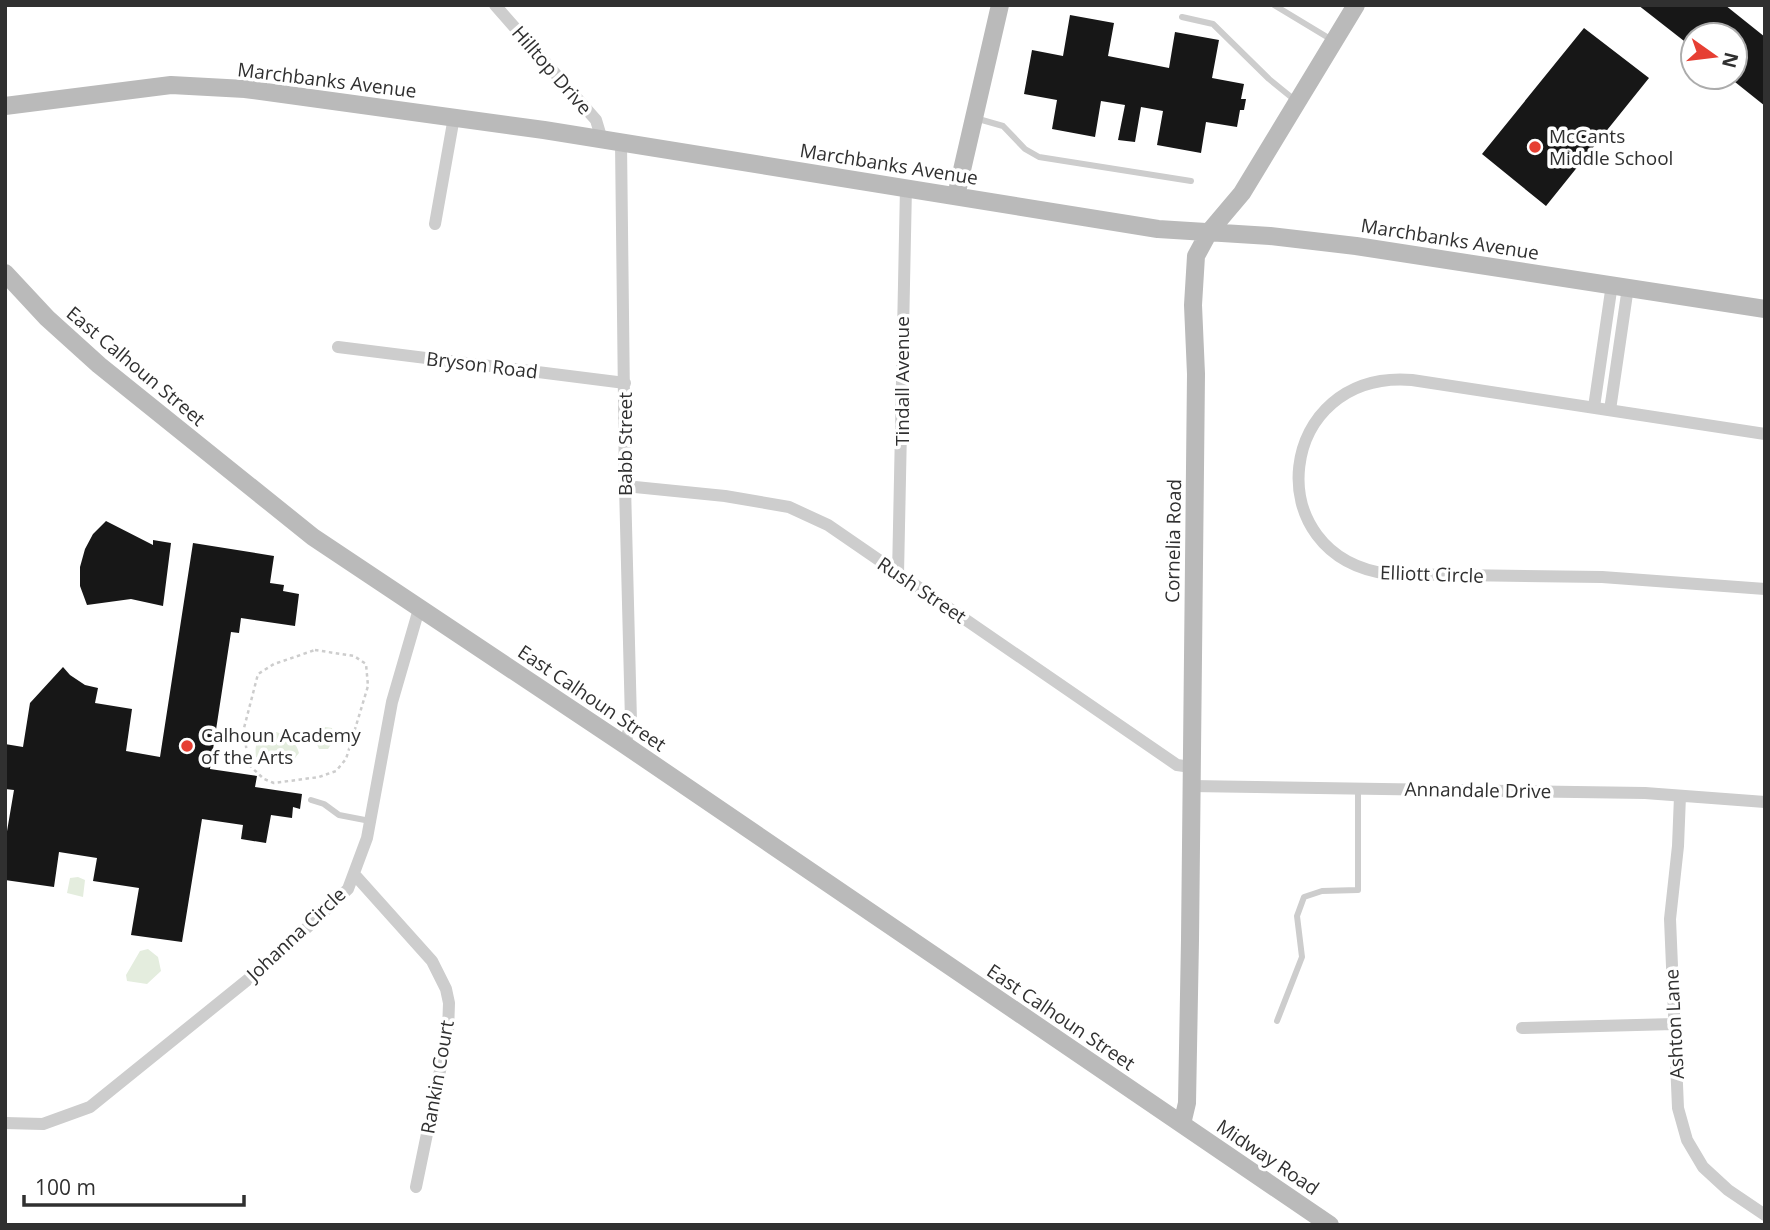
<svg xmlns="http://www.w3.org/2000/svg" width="1770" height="1230" font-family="'Open Sans',sans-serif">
<rect width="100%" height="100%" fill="#fff"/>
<!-- green -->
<path fill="#e4edde" d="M 325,727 L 332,728 L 334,740 L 328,749 L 319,749 L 315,740 Z
M 276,732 C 287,735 296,741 299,753 C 296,756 294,760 291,763 C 283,768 262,762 256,757 C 254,739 260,737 276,732 Z
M 78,877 L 85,880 L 83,897 L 67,893 L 70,878 Z
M 148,949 L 158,957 L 161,971 L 147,984 L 127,981 L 126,975 L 140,951 Z"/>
<!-- building -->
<path fill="#171717" d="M 1638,5 L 1725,5 L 1765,37 L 1765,106 L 1735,82 L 1735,35 L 1693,35 L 1693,48 Z
M 1070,15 L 1114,23 L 1108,56 L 1169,68 L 1175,32 L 1219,40 L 1212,78 L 1244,84 L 1241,99 L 1246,99 L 1244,110 L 1240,110 L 1237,127 L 1206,122 L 1201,153 L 1157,145 L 1163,111 L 1141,107 L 1135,142 L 1118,140 L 1125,105 L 1101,101 L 1095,137 L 1052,129 L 1057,100 L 1024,94 L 1032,50 L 1063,56 Z
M 1584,28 L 1649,78 L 1546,206 L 1482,154 Z
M 106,521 L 153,545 L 153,540 L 171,543 L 163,606 L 131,599 L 87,605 L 80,586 L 80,567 L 85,549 L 93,534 Z
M 193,543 L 274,556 L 270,583 L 284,585 L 283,591 L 299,594 L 295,626 L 241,618 L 239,633 L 231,632 L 210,769 L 257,776 L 255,787 L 302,794 L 300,809 L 293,807 L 292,818 L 271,815 L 266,843 L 241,839 L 243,825 L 202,819 L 182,942 L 131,935 L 139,888 L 93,881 L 97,858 L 59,852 L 54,887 L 5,880 L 5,843 L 14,790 L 5,789 L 5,744 L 23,747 L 30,703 L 63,667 L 70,675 L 85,685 L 98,688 L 95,703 L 132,709 L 126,751 L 160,757 Z"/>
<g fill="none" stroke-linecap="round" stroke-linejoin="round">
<!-- path -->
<path stroke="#cdcdcd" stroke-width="2.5" stroke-dasharray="3.5 3.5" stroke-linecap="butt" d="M 315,650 L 354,656 L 366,664 L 368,686 L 346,759 L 336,771 L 319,777 L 274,783 L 264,779 L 248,764 L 244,728 L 258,674 L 274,664 Z"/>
<!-- lane -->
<path stroke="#cdcdcd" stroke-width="6" d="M 1274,5 L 1332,40
M 1182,17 L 1213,24 L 1269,79 L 1296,101
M 975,118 L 1003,126 L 1025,149 L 1039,157 L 1191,181
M 311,800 L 324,804 L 339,815 L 370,821
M 1277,1021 L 1302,957 L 1297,916 L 1304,897 L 1322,891 L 1358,890 L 1358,789"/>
<!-- street -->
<path stroke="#cdcdcd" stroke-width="12" d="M 495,5 L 596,120 L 602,140
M 621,143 L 625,486 L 631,721 L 625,745
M 435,224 L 454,117
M 338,347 L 625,383
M 1594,407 L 1612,284
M 1610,410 L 1628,287
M 1765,434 L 1412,380 C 1276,369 1255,557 1389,574 L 1602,577 L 1765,589
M 625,486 L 725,496 L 789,507 L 828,525 L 1177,765 L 1191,767
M 898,575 L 906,187
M 1191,786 L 1645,793 L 1765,802
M 1680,796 L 1678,846 L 1670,919 L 1678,1108 L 1687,1140 L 1703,1167 L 1728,1190 L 1765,1215
M 354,874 L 432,961 L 446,989 L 449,1003 L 448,1032 L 416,1187
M 1522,1028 L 1674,1024
M 5,1123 L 43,1124 L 90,1107 L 277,956 L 348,889 L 367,838 L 392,702 L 419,609"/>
<!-- secondary -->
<path stroke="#bababa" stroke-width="18" d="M 5,106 L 171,85 L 245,89 L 544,130 L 1158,229 L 1270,236 L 1356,246 L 1765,309
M 956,196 L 1000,5
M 5,273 L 47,318 L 99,365 L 313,537 L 625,745 L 1330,1225
M 1182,1124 L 1187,1103 L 1190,940 L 1196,374 L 1193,305 L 1196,256 L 1209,232 L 1242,193 L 1356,5"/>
</g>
<!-- markers -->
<g fill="#e63f33" stroke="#fff" stroke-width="2.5">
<circle cx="1535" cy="147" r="7"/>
<circle cx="187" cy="746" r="7"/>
</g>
<g text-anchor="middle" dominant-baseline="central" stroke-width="7" stroke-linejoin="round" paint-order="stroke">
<!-- street labels -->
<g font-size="19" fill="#303030" stroke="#fff">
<text transform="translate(552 70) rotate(49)">Hilltop Drive</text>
<text transform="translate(327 80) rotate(7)">Marchbanks Avenue</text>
<text transform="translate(889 164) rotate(9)">Marchbanks Avenue</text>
<text transform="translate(1450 239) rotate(9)">Marchbanks Avenue</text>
<text transform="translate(482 365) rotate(7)">Bryson Road</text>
<text transform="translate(136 366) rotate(40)">East Calhoun Street</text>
<text transform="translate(902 381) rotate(-90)">Tindall Avenue</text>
<text transform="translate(625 444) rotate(-90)">Babb Street</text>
<text transform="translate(1173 541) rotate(-89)">Cornelia Road</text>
<text transform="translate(1432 574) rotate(2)">Elliott Circle</text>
<text transform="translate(922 590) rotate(34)">Rush Street</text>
<text transform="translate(592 698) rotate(34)">East Calhoun Street</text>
<text transform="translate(1478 790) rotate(1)">Annandale Drive</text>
<text transform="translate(296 934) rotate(-43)">Johanna Circle</text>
<text transform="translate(1061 1017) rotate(34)">East Calhoun Street</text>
<text transform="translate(1674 1024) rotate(-93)">Ashton Lane</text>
<text transform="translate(437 1077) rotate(-80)">Rankin Court</text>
<text transform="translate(1268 1157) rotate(34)">Midway Road</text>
</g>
<!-- poi labels -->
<g font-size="19" fill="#303030" stroke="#fff" text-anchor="start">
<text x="1549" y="136">McCants<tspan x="1549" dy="22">Middle School</tspan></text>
<text x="201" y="735">Calhoun Academy<tspan x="201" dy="22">of the Arts</tspan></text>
</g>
</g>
<!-- border -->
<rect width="1770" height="1230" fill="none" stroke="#303030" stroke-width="14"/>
<!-- north arrow -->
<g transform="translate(1714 56) rotate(104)"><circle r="33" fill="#ffffff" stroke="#acacac" stroke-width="2"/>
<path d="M0-5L12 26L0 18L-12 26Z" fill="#e63f33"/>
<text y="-10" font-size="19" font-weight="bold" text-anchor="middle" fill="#303030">N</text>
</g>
<!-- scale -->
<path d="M24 1195v10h220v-10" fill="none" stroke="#303030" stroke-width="3.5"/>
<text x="35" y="1195" font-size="21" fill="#303030" stroke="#ffffff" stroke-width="5" paint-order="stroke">100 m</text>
</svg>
